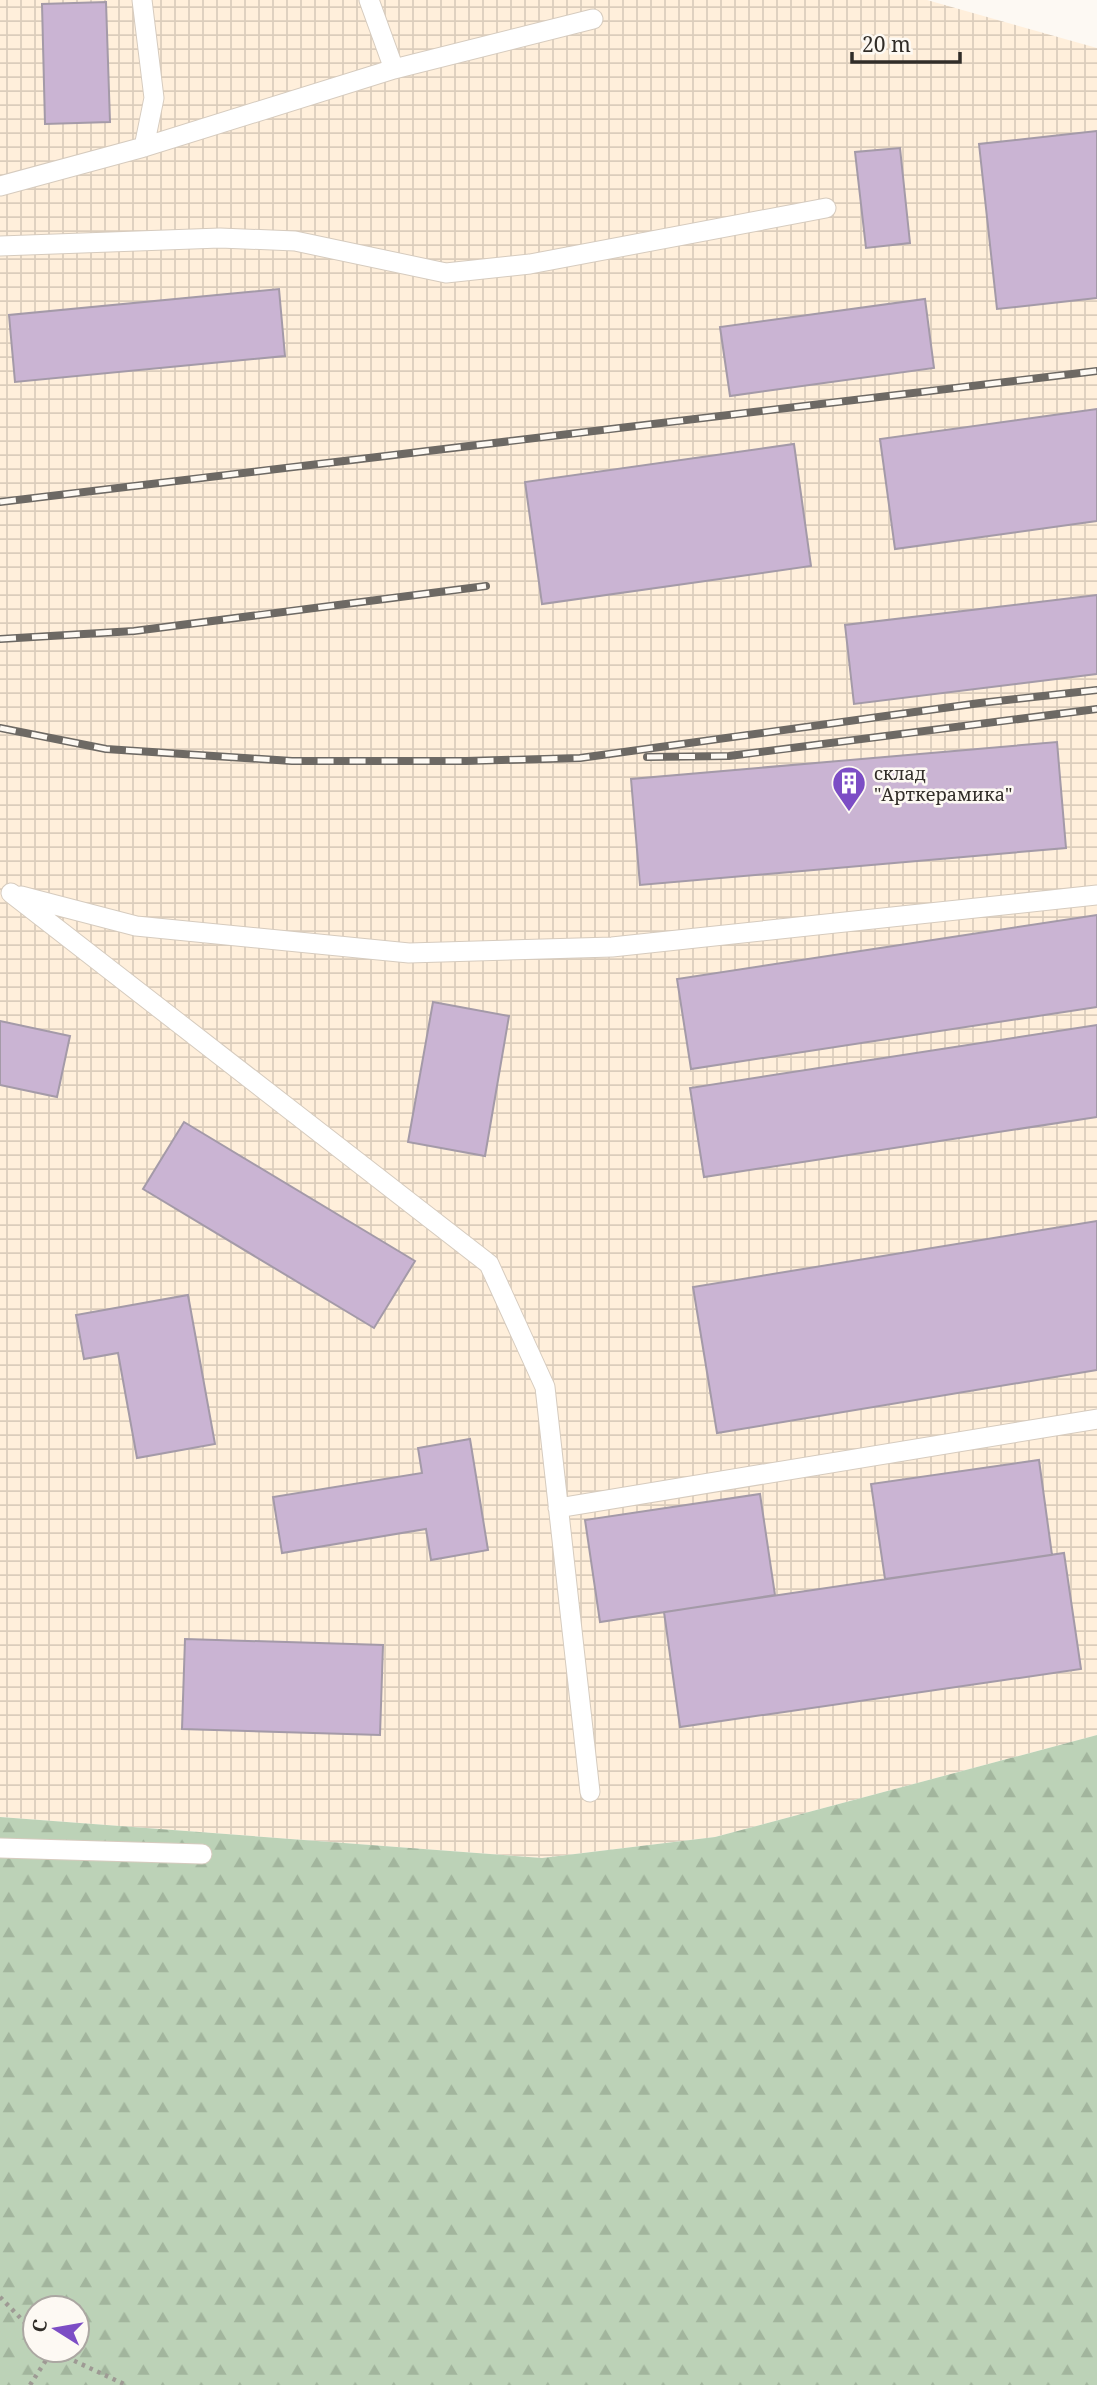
<svg xmlns="http://www.w3.org/2000/svg" width="1097" height="2385" font-family="'Noto Serif',serif">
<defs>
<pattern id="industrial-grid" width="8" height="8" patternUnits="userSpaceOnUse" patternTransform="scale(1.75)"><rect width="8" height="8" fill="#ffefdb"/><path d="M0 4h8M4 0v8" fill="none" stroke="#dbcdbc"/></pattern>
<pattern id="forest-firs" width="22" height="20" patternUnits="userSpaceOnUse" patternTransform="scale(1.75)"><rect width="22" height="20" fill="#bcd2b7"/><path d="M5 1l3.5 6h-7zM16 11l3.5 6h-7z" fill="#a2b59d"/></pattern>
</defs>
<rect width="100%" height="100%" fill="#fdf9f3"/>
<!-- industrial -->
<path fill="url(#industrial-grid)" d="M 0,0 L 927,0 L 1097,48 L 1097,1735 L 715,1837 L 542,1858 L 0,1817 Z"/>
<!-- forest -->
<path fill="url(#forest-firs)" fill-rule="evenodd" d="M 1097,1735 L 1097,2385 L 0,2385 L 0,1817 L 542,1858 L 715,1837 ZM 35,2308 L 77,2308 L 77,2350 L 35,2350 Z"/>
<!-- building -->
<path fill="#cab4d3" stroke="#a49aa8" stroke-width="2" d="M 106,2 L 110,122 L 45,124 L 42,4 Z
M 1097,131 L 1097,298 L 997,309 L 979,144 Z
M 900,148 L 910,243 L 866,248 L 855,152 Z
M 279,289 L 285,356 L 15,382 L 9,315 Z
M 925,299 L 934,368 L 730,396 L 720,327 Z
M 1097,409 L 1097,521 L 895,549 L 880,439 Z
M 794,444 L 811,566 L 542,604 L 525,482 Z
M 1097,595 L 1097,674 L 854,704 L 845,625 Z
M 1057,742 L 1066,848 L 640,885 L 631,779 Z
M 1097,915 L 1097,1007 L 691,1069 L 677,979 Z
M 433,1002 L 509,1016 L 485,1156 L 408,1142 Z
M 0,1021 L 70,1036 L 57,1097 L 0,1085 Z
M 1097,1025 L 1097,1117 L 704,1177 L 690,1088 Z
M 184,1122 L 415,1261 L 374,1328 L 143,1189 Z
M 1097,1221 L 1097,1370 L 717,1433 L 693,1287 Z
M 188,1295 L 215,1444 L 137,1458 L 118,1353 L 84,1359 L 76,1315 Z
M 470,1439 L 488,1550 L 431,1560 L 426,1529 L 282,1553 L 273,1497 L 422,1473 L 418,1448 Z
M 1039,1460 L 1052,1555 L 885,1579 L 871,1484 Z
M 760,1494 L 775,1595 L 600,1622 L 585,1520 Z
M 1064,1553 L 1081,1669 L 680,1727 L 664,1612 Z
M 185,1639 L 383,1645 L 380,1735 L 182,1729 Z"/>
<g fill="none" stroke-linecap="round" stroke-linejoin="round">
<!-- service casing -->
<g stroke="#d6cbbe" stroke-width="21">
<path id="service" d="M 142,0 L 154,98 L 144,147
M 394,69 L 593,19
M 0,186 L 144,147 L 394,69 L 369,0
M 0,246 L 220,238 L 295,241 L 446,273 L 530,264 L 826,208
M 11,893 L 489,1264 L 545,1387 L 590,1792
M 21,896 L 136,926 L 409,953 L 612,947 L 1097,895
M 558,1508 L 1097,1419
M 0,1848 L 202,1854"/>
</g>
<!-- path -->
<path stroke="#9e9a94" stroke-width="4.5" stroke-dasharray="3.5 5" stroke-linecap="butt" d="M 0,2297 L 35,2333
M 51,2350 L 126,2385
M 30,2385 L 52,2351"/>
<!-- service -->
<use href="#service" stroke="#fff" stroke-width="19"/>
<!-- rail casing -->
<g stroke="#6d6964" stroke-width="8">
<path id="rail" d="M 0,502 L 1097,371
M 0,639 L 134,631 L 486,586
M 0,728 L 106,749 L 292,761 L 466,761 L 580,758 L 980,703 L 1097,690
M 647,757 L 729,756 L 1097,709"/>
</g>
<!-- rail -->
<use href="#rail" stroke="#fdf9f3" stroke-width="5" stroke-dasharray="16" stroke-linecap="butt"/>
</g>
<!-- icons -->
<defs>
<g id="building-pin" transform="scale(1.75)"><path d="M0 17L-7.5 6A9.5 9.5 0 1 1 7.5 6Z" fill="#7c4dc5" stroke="#fdf9f3"/><path d="M-4-6H4V6H1V3H-1V6H-4ZM-2.5-4.3h1.7v1.8h-1.7ZM.8-4.3h1.7v1.8H.8ZM-2.5-1h1.7V.8h-1.7ZM.8-1h1.7V.8H.8Z" fill="#fff"/></g>
</defs>
<g fill-rule="evenodd">
<use href="#building-pin" x="849" y="783"/>
</g>
<g text-anchor="middle" dominant-baseline="central" stroke-width="5" stroke-linejoin="round" paint-order="stroke">
<!-- poi labels -->
<g font-size="18" fill="#312d28" stroke="#fdf9f3" text-anchor="start">
<text x="874" y="773">склад<tspan x="874" dy="21">"Арткерамика"</tspan></text>
</g>
</g>
<!-- north arrow -->
<g transform="translate(56 2329) rotate(281)"><circle r="33" fill="#fdf9f3" stroke="#aba7a2" stroke-width="2"/>
<path d="M0-5L12 26L0 18L-12 26Z" fill="#7c4dc5"/>
<text y="-10" font-size="19" font-weight="bold" text-anchor="middle" fill="#312d28">С</text>
</g>
<!-- scale -->
<path d="M852 52v10h108v-10" fill="none" stroke="#312d28" stroke-width="3.5"/>
<text x="862" y="52" font-size="21" fill="#312d28" stroke="#fdf9f3" stroke-width="5" paint-order="stroke">20 m</text>
</svg>
